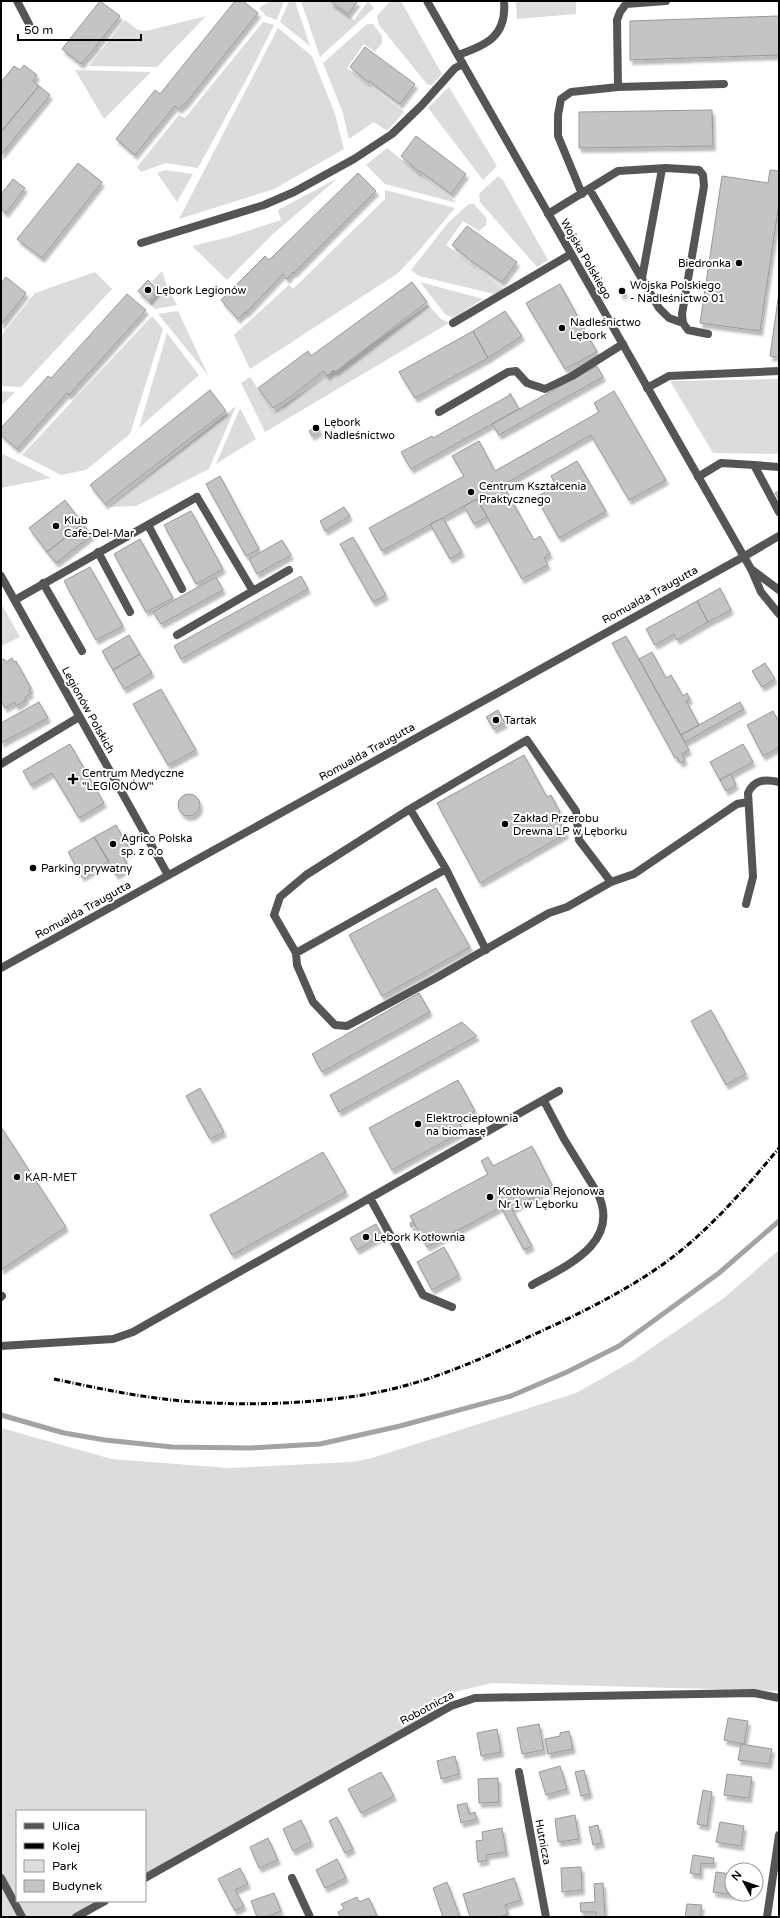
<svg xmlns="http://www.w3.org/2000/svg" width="780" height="1918" font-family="'Varela Round',sans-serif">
<defs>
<filter id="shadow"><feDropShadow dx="2.5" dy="4.5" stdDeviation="1" flood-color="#0004"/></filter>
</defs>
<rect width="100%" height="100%" fill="#fff"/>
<!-- green -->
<path fill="#dcdcdc" d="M 270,1 L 284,1 L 277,20 L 266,16 L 259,8 Z
M 289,1 L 295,1 L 310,46 L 280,22 Z
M 301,1 L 329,1 L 354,20 L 368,1 L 374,8 L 320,57 Z
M 390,1 L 401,1 L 402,3 L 442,74 L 432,85 L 427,84 L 379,25 L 377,16 Z
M 516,1 L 576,1 L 576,14 L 517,19 Z
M 206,16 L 157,67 L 89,66 L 125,20 L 138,30 L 146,31 Z
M 263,22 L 274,25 L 253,67 L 198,168 L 166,163 L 141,172 L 137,167 L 179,115 L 185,118 Z
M 367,24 L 373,24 L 382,36 L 382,43 L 375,52 L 364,44 L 347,68 L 404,112 L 387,131 L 374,122 L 349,139 L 343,113 L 323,63 Z
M 278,28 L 312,56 L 335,114 L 344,149 L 274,189 L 179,219 Z
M 75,70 L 151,72 L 104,119 Z
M 449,87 L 497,166 L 483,180 L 428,108 Z
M 387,148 L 457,203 L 385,184 L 366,165 Z
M 165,170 L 193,174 L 177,202 L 157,173 Z
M 498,176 L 503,180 L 548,260 L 537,267 L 480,202 L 479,194 Z
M 338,178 L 273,234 L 227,280 L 192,246 L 229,237 L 281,220 L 278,210 Z
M 385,190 L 455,208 L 416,254 L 397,274 L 250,369 L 234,335 L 289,285 L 293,289 L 385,199 Z
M 469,204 L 474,204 L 487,219 L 486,225 L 479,231 L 463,221 L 446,245 L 504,289 L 494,294 L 419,276 L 411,270 L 448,223 Z
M 162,271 L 168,289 L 177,305 L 155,309 L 149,303 L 161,290 L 152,282 Z
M 95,272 L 112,289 L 21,387 L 1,386 L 1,336 L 35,293 Z
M 420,282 L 483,299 L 453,318 L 445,314 Z
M 428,305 L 441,319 L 449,323 L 265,432 L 241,383 L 250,377 L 274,412 Z
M 178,311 L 208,375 L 158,314 Z
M 152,316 L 163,329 L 130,434 L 86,470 L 61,475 L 22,455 Z
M 167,333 L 199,375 L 139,428 Z
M 779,379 L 779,452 L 777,454 L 713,453 L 670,381 Z
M 1,391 L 15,392 L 1,406 Z
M 236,406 L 209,469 L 136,506 L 108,507 Z
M 240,408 L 256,439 L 216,464 Z
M 1,453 L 51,478 L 1,488 Z
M 1,603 L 20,637 L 1,646 Z
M 779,1250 L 779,1691 L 492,1683 L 446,1694 L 435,1715 L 145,1878 L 145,1811 L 17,1811 L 17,1901 L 105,1901 L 76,1917 L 1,1917 L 1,1428 L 112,1459 L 228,1468 L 352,1462 L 372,1458 L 576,1393 L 631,1362 L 724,1298 Z"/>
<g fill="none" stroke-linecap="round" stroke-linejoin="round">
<!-- stream -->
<path stroke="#a3a3a3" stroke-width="5" d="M 1,1415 L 64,1433 L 105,1440 L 172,1447 L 251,1448 L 320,1444 L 400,1426 L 511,1396 L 567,1372 L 619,1346 L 719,1273 L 779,1221"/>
</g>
<!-- building -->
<path fill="#c4c4c4" stroke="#999" filter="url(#shadow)" d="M 100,1 L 120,16 L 96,46 L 97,46 L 81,64 L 62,49 Z
M 235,1 L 243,1 L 258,13 L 186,103 L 179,109 L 175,106 L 135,155 L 116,139 L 155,90 L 160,94 Z
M 330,1 L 358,1 L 348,14 Z
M 779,16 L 779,55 L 630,60 L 630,21 Z
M 365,47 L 415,84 L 400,104 L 369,81 L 368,82 L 350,67 Z
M 24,65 L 37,75 L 33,81 L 39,86 L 1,132 L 1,82 L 14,66 L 20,70 Z
M 39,86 L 50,95 L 1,155 L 1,132 Z
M 712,110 L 713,146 L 579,148 L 579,112 Z
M 416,136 L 466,174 L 451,194 L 420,171 L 419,172 L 401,156 Z
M 78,163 L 102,182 L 42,258 L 17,239 Z
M 770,170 L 779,171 L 779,203 L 760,331 L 700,323 L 722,176 L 768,183 Z
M 358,173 L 376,191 L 294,273 L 293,272 L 287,279 L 283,274 L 246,313 L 245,312 L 238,319 L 221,300 L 265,256 L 269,260 Z
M 13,179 L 25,188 L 6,213 L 1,209 L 1,194 Z
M 467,226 L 517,262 L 502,282 L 470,260 L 452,245 Z
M 6,277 L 26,293 L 1,325 L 1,283 Z
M 148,280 L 158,290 L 149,301 L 138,291 Z
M 412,282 L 427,302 L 335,372 L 334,370 L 327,376 L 324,371 L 281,404 L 281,403 L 273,408 L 258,388 L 308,351 L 311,356 Z
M 560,284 L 597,352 L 565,369 L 526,303 Z
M 622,287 L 625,293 L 622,295 L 618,289 Z
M 779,292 L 779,357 L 770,356 Z
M 127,294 L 146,310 L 69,395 L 67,393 L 17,449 L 1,435 L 1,428 L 48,376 L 51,378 Z
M 505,311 L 522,336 L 488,358 L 473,331 Z
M 473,331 L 488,358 L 415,398 L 399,372 Z
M 597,366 L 603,377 L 499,435 L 492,424 Z
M 210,390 L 226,411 L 106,503 L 106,505 L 90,485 Z
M 614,391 L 666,480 L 629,500 L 591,435 L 503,485 L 534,540 L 540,536 L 550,554 L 544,558 L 548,565 L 522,579 L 477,499 L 382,551 L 369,528 L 464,476 L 452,456 L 479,441 L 495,471 L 599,412 L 594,403 Z
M 510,393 L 519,409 L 411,469 L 401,452 L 432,436 L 433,438 L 510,395 Z
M 317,426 L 320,431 L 312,436 L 309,431 Z
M 577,461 L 606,511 L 559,538 L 536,497 L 556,486 L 551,476 Z
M 220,476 L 259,549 L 246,556 L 206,484 Z
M 779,491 L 779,500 L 775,493 Z
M 477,499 L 487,517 L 474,524 L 464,506 Z
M 65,500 L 83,524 L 47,552 L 29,528 Z
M 344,507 L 350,516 L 325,531 L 320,521 Z
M 191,511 L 223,569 L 196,584 L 164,525 Z
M 443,518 L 462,552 L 450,559 L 430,524 Z
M 83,524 L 92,535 L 56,563 L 47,552 Z
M 353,537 L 386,595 L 373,602 L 340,544 Z
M 140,539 L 173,598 L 146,612 L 114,554 Z
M 282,540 L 291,555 L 257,574 L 249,559 Z
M 90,567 L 123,626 L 96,640 L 64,581 Z
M 301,576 L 308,589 L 181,659 L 174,646 Z
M 216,577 L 223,590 L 161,624 L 153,612 Z
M 720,588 L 731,610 L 708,622 L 697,601 Z
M 697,601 L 708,622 L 677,640 L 674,634 L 655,645 L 646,629 Z
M 129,635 L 140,654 L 113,670 L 102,651 Z
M 626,636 L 689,750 L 682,754 L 685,760 L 680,763 L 677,757 L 675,758 L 612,643 Z
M 652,652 L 666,678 L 671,675 L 683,696 L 687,693 L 690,699 L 686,701 L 699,725 L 681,735 L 639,659 Z
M 140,654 L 152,673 L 124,689 L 113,670 Z
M 12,658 L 14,662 L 16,661 L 31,688 L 29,690 L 31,693 L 25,697 L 26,700 L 16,706 L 15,702 L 5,708 L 1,701 L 1,660 L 4,659 L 6,662 Z
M 765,663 L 775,679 L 762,687 L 752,671 Z
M 161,689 L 196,750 L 168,765 L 133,704 Z
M 39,702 L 48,718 L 1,743 L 1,723 Z
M 740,702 L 744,709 L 685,742 L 681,735 Z
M 498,710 L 505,723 L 494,729 L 486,717 Z
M 773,711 L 779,722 L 779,747 L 763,756 L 747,725 Z
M 70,744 L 104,803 L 79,818 L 52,773 L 31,785 L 23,771 Z
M 743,744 L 753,762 L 720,780 L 710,762 Z
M 524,755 L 547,797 L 551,795 L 560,812 L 556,814 L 566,834 L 480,883 L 437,803 Z
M 731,774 L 736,785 L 726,791 L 720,780 Z
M178 805a11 11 0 1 1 22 0a11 11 0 1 1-22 0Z
M 116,825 L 131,851 L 123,856 L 129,867 L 116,875 L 94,837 Z
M 94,837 L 109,861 L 82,877 L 68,852 Z
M 436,888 L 470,947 L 382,996 L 349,935 Z
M 419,993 L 430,1012 L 322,1072 L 312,1054 Z
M 711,1010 L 746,1074 L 726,1085 L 691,1021 Z
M 462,1022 L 477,1036 L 339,1112 L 330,1095 Z
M 458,1080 L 475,1111 L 458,1121 L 464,1131 L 392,1170 L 369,1128 Z
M 200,1088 L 224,1132 L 210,1139 L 186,1096 Z
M 1,1127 L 66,1227 L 1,1270 Z
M 532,1146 L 553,1187 L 512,1209 L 532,1246 L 524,1250 L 501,1207 L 427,1247 L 410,1216 L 488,1174 L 481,1161 L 488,1157 L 493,1166 Z
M 323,1152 L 346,1192 L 232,1255 L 210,1215 Z
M 413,1222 L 415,1225 L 411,1227 L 410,1223 Z
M 376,1224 L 382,1236 L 357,1250 L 350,1238 Z
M 444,1247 L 459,1275 L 432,1290 L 417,1262 Z
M 728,1718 L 748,1721 L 744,1744 L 724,1740 Z
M 539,1724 L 544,1750 L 522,1754 L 517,1728 Z
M 497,1729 L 501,1752 L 481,1756 L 477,1733 Z
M 569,1731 L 573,1749 L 548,1754 L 545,1739 L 560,1736 L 560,1733 Z
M 741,1744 L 772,1749 L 769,1764 L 738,1760 Z
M 455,1756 L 459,1774 L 441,1779 L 437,1761 Z
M 560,1766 L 567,1789 L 546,1795 L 539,1772 Z
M 584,1770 L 590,1794 L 581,1796 L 575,1772 Z
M 381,1772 L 394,1796 L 361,1813 L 348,1789 Z
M 727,1774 L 752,1777 L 749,1798 L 724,1795 Z
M 498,1778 L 499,1802 L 479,1803 L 478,1779 Z
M 703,1790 L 712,1792 L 707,1826 L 697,1824 Z
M 467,1803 L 469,1814 L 475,1812 L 477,1819 L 461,1823 L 457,1805 Z
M 575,1815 L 579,1839 L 558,1842 L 555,1819 Z
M 337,1817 L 353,1849 L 345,1853 L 329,1821 Z
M 301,1820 L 311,1842 L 293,1851 L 283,1829 Z
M 720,1822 L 744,1826 L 741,1846 L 716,1842 Z
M 598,1825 L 602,1843 L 593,1845 L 589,1827 Z
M 502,1828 L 506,1852 L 486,1855 L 487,1860 L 478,1862 L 476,1841 L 483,1840 L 482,1832 Z
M 268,1838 L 278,1860 L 259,1868 L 250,1847 Z
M 693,1855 L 714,1858 L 713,1864 L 701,1863 L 700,1875 L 690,1873 Z
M 337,1859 L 346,1878 L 325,1888 L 316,1870 Z
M 581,1867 L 582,1890 L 562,1892 L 561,1868 Z
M 240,1868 L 248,1884 L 235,1890 L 244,1906 L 235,1911 L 218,1879 Z
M 716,1872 L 732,1874 L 732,1894 L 734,1895 L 713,1892 Z
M 514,1878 L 521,1900 L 505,1905 L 508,1914 L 499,1917 L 470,1917 L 463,1894 Z
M 447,1882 L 460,1917 L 443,1917 L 433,1888 Z
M 603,1883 L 605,1917 L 596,1917 L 596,1912 L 581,1912 L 580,1903 L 595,1902 L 594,1884 Z
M 274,1893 L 281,1911 L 266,1917 L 257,1917 L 251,1901 Z
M 357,1897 L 359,1902 L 369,1898 L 377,1916 L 340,1917 L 338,1912 L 344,1909 L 341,1904 Z
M 687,1904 L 702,1905 L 700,1917 L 685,1917 Z"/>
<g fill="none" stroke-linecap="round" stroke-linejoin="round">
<!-- service -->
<path stroke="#555" stroke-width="8" d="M 17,1 L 29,24 L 30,30
M 458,55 C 487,45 507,36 504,1
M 618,87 L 724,84
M 590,190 L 659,308 L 669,318 L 683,323
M 582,194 L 558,136 L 558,115 L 561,99 L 571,92 L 618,87 L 617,20 L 620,12 L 626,4 L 666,1
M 548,214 L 618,171 L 666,168 L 699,170 L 703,175 L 704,186 L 682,314 L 683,323 L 688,330 L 708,334
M 642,278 L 662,169
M 453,323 L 571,254
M 647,388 L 669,376 L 779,371
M 439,412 L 508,372 L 516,371 L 527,383 L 545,389 L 572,376 L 623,344
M 754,465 L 779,467
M 698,477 L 721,463 L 754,465 L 779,512
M 197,497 L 253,591
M 148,525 L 182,589
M 98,552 L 130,612
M 743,557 L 779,536
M 43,583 L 82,651
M 177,635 L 289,570
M 410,809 L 446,869 L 486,950
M 611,882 L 579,840 L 576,811 L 527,740 L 410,809 L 306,875 L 280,897 L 274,915 L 296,953 L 297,965 L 313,1002 L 335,1025 L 347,1026 L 436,978 L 549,913 L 567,907 L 611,882 L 634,874 L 737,804 L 748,802
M 296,953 L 446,869
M 370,1198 L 423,1295 L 452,1307
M 532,1285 C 566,1266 621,1243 598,1194 L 564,1139 L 544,1101
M 1,1297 L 2,1296
M 1,1346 L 113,1339 L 133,1332 L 559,1091"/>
<!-- minor -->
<path stroke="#555" stroke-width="8" d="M 141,243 L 264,205 L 294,192 L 354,159 L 392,134 L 421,106 L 455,68 L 463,64
M 1,576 L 168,875
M 15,600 L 197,497
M 1,764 L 79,717
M 746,904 L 753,877 L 748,793 C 754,779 766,779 779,782
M 519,1772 L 546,1917
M 145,1878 L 435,1715 L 451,1706 L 475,1698 L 754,1693 L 779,1698
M 292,1878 L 310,1917
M 76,1917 L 105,1901
M 767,1917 L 779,1835"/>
<!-- tertiary -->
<path stroke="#555" stroke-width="8" d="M 427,1 L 751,569 L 761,592 L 779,614
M 751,569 L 779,590
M 1,968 L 743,557
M 1,1878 L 22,1917"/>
<!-- rail -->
<path stroke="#000" stroke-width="3" stroke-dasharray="6 2 1 2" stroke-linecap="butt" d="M 54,1379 C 96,1388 139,1397 182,1401 C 252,1407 343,1404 411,1384 C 453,1372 494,1353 535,1334 C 579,1314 622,1293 662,1265 C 707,1233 744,1190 779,1148"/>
</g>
<!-- markers -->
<g fill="#000" stroke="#fff" stroke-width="1.5">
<circle cx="739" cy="263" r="4"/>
<circle cx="148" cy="290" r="4"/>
<circle cx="622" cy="291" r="4"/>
<circle cx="562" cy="328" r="4"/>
<circle cx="316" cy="428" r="4"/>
<circle cx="471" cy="492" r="4"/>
<circle cx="56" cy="526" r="4"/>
<circle cx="496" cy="720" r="4"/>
<path d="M71 773h4v4h4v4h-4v4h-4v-4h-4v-4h4z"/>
<circle cx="505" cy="824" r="4"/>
<circle cx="113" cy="844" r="4"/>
<circle cx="33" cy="868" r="4"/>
<circle cx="418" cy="1124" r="4"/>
<circle cx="17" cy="1177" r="4"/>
<circle cx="490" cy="1197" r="4"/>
<circle cx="366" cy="1237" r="4"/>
</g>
<g text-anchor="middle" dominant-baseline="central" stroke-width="4" stroke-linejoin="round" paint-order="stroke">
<!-- street labels -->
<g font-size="11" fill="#000" stroke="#fff">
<text transform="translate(586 259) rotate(60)">Wojska Polskiego</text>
<text transform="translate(650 595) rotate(-29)">Romualda Traugutta</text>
<text transform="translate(88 710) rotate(61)">Legionów Polskich</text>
<text transform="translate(367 752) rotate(-29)">Romualda Traugutta</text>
<text transform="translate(83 910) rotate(-29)">Romualda Traugutta</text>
<text transform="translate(427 1708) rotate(-28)">Robotnicza</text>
<text transform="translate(543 1842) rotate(79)">Hutnicza</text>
</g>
<!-- poi labels -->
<g font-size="11" fill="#000" stroke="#fff" text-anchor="start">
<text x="731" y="263" text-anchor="end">Biedronka</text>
<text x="630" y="285">Wojska Polskiego<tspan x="630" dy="13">- Nadleśnictwo 01</tspan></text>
<text x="156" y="290">Lębork Legionów</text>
<text x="570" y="322">Nadleśnictwo<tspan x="570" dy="13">Lębork</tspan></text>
<text x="324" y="422">Lębork<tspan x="324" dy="13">Nadleśnictwo</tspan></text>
<text x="479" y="486">Centrum Kształcenia<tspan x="479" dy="13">Praktycznego</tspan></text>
<text x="64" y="520">Klub<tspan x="64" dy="13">Cafe-Del-Mar</tspan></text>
<text x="504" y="720">Tartak</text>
<text x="82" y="773">Centrum Medyczne<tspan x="82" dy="13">"LEGIONÓW"</tspan></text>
<text x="513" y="818">Zakład Przerobu<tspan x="513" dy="13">Drewna LP w Lęborku</tspan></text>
<text x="121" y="838">Agrico Polska<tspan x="121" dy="13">sp. z o.o</tspan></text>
<text x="41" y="868">Parking prywatny</text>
<text x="426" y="1118">Elektrociepłownia<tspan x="426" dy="13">na biomasę</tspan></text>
<text x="25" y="1177">KAR-MET</text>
<text x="498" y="1191">Kotłownia Rejonowa<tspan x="498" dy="13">Nr 1 w Lęborku</tspan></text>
<text x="374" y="1237">Lębork Kotłownia</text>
</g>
</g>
<!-- border -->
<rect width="780" height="1918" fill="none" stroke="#000000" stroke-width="4"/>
<!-- legend -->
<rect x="16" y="1810" width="130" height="92" fill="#ffffff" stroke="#999999"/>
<rect x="24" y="1823" width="20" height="6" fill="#555555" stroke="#999999"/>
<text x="52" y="1830" font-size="12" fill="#000000">Ulica</text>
<rect x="24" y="1843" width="20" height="6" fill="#000000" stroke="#999999"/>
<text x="52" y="1850" font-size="12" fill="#000000">Kolej</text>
<rect x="24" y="1860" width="20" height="12" fill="#dcdcdc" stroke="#999999"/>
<text x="52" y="1870" font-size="12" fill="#000000">Park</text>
<rect x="24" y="1880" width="20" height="12" fill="#c4c4c4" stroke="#999999"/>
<text x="52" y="1890" font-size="12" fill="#000000">Budynek</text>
<!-- north arrow -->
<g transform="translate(744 1882) rotate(310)"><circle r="19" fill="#ffffff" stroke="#999999"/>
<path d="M0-3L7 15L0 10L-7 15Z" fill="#000000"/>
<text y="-6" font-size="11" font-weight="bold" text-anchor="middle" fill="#000000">N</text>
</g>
<!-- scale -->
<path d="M18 34v6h123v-6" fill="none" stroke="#000000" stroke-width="2"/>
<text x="24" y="34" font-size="12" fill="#000000" stroke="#ffffff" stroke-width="3" paint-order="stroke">50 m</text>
</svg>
